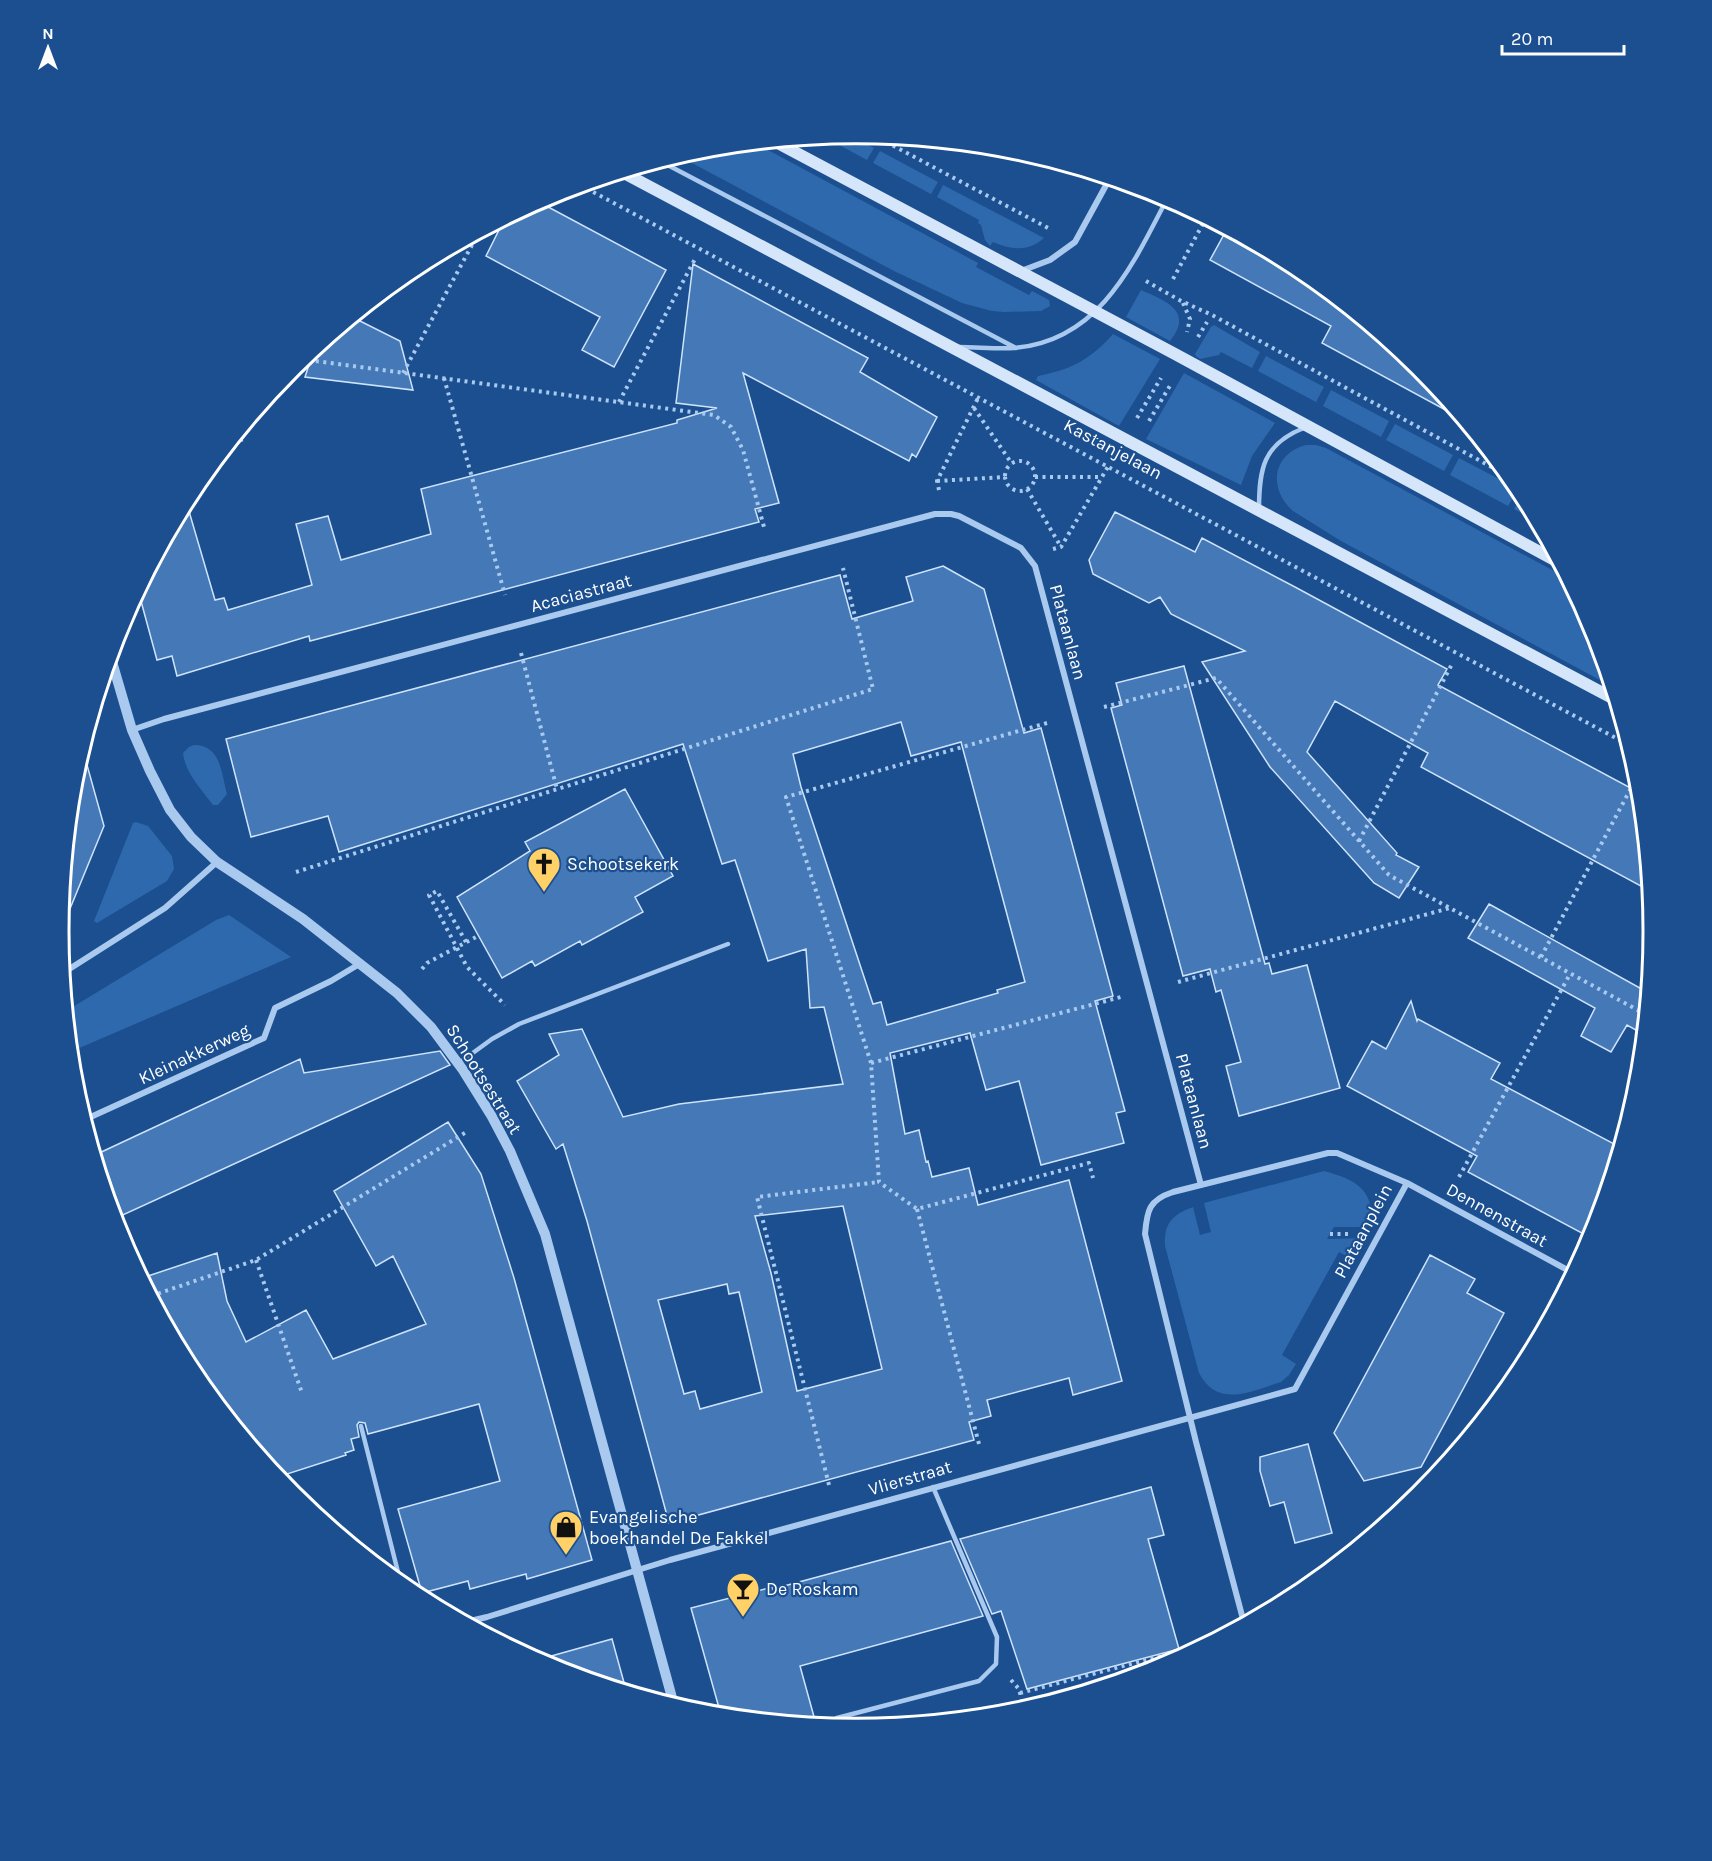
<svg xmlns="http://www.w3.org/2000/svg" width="1712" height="1861" font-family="Karla,sans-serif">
<rect width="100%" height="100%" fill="#1b4f8f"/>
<!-- green -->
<path fill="#2e69ad" d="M 848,134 L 874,148 L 867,160 L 823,136 Z
M 755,143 L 978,263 L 976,267 L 1029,295 L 1032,291 L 1049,300 L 1050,306 L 1041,311 L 1004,312 L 992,311 L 962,303 L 894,271 L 677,155 L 701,148 Z
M 880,151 L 938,182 L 931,194 L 873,163 Z
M 943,185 L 1044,238 C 1029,252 1010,250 993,242 L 990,246 L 985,240 L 981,225 L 978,223 L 979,220 L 937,197 Z
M 1141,290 C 1166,301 1194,311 1170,341 L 1126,317 Z
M 1214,325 L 1260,352 L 1252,368 L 1221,352 L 1219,355 L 1200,359 L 1196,356 L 1195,354 L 1211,327 Z
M 1113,334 L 1160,359 L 1119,426 L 1036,380 L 1038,376 C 1072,369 1090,360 1113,334 Z
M 1266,356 L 1324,387 L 1316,402 L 1258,371 Z
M 1184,373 L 1275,423 L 1252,456 L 1241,485 L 1146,439 Z
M 1331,390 L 1389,421 L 1381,437 L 1323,406 Z
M 1395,424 L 1453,455 L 1444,471 L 1386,440 Z
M 1306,445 L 1316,445 L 1326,448 L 1567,578 L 1593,626 L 1611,686 L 1341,541 L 1293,511 C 1268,489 1272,454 1306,445 Z
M 1459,458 L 1518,489 L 1508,506 L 1450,475 Z
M 1523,494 L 1537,521 L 1514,509 Z
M 194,745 C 221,745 221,772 227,794 L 218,805 L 213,805 C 202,790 185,773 183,753 L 189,747 Z
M 136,822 L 148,826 L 172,856 L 174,869 L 167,881 L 97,923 L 94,921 L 133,823 Z
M 229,915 L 291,957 L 70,1052 L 66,1011 L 216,920 Z
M 1324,1171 C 1357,1180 1375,1190 1371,1227 L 1334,1227 L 1327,1239 L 1367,1238 L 1353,1259 L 1339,1252 L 1282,1355 L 1296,1364 L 1289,1375 L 1281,1382 C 1251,1391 1218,1409 1199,1373 L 1165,1246 C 1164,1223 1172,1215 1193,1207 L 1200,1235 L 1211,1232 L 1204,1203 Z"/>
<!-- building -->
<path fill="#4478b7" stroke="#cfe3fa" stroke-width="1.5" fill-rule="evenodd" d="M 537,201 L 666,270 L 614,367 L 582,350 L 600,317 L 486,256 L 505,218 Z
M 1227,229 L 1299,268 L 1420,367 L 1454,408 L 1451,413 L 1322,343 L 1331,326 L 1210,260 Z
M 693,264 L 868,358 L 860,372 L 937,417 L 916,457 L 912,454 L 909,461 L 743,373 L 779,503 L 755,509 L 759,522 L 310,641 L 309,636 L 177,676 L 172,656 L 157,660 L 138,590 L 186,501 L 215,600 L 224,598 L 228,610 L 312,585 L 296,524 L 328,516 L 341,560 L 431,534 L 421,489 L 677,423 L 677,420 L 717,408 L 676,403 Z
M 352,317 L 400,341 L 413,390 L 305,377 L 314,349 Z
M 1115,512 L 1195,552 L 1202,538 L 1295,587 L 1447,669 L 1438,685 L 1640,793 L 1650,891 L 1421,767 L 1428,753 L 1335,701 L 1307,752 L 1397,853 L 1396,855 L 1419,867 L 1399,898 L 1374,883 L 1270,767 L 1202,662 L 1245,651 L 1171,614 L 1160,597 L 1149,603 L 1093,574 L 1089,560 Z
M 943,566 L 984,589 L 1024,733 L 1041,728 L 1113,996 L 1095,1001 L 1125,1111 L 1116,1113 L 1124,1143 L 1041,1165 L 1019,1081 L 986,1090 L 970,1033 L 890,1053 L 905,1134 L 919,1130 L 926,1162 L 928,1161 L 932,1177 L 969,1168 L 978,1205 L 1069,1180 L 1122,1381 L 1073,1395 L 1069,1378 L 987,1400 L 991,1416 L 969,1422 L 974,1440 L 669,1523 L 587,1221 L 563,1144 L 556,1149 L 517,1081 L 559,1055 L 549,1034 L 582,1029 L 623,1117 L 679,1104 L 843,1084 L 824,1007 L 810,1008 L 806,949 L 768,961 L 735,860 L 722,864 L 683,744 L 339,852 L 328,816 L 251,837 L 226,739 L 840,575 L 852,619 L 913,601 L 906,577 ZM 901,722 L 911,756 L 961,742 L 1025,982 L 997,990 L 998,993 L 887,1025 L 881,1002 L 873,1004 L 801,787 L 793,754 ZM 843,1206 L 882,1369 L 797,1391 L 771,1273 L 755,1216 ZM 727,1284 L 729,1294 L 739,1292 L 762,1392 L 700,1409 L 695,1391 L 684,1394 L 658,1300 Z
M 1184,666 L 1265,964 L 1269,963 L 1272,974 L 1307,965 L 1340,1088 L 1239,1116 L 1226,1066 L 1241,1062 L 1221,990 L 1216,992 L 1210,969 L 1183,976 L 1111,708 L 1122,705 L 1116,683 Z
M 82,747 L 104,826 L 69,911 L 61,909 L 74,775 Z
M 625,789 L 673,876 L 635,897 L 643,912 L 582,945 L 580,941 L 535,966 L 532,961 L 502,978 L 457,897 L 530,851 L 525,842 Z
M 1489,904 L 1647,992 L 1643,1034 L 1627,1025 L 1611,1052 L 1581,1036 L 1595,1008 L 1468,938 Z
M 1411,1001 L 1417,1021 L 1418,1019 L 1500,1063 L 1491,1079 L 1620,1147 L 1591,1238 L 1468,1172 L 1477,1156 L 1347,1086 L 1372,1041 L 1386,1049 Z
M 440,1051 L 450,1065 L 114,1219 L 95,1155 L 300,1059 L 304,1073 Z
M 448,1122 L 481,1174 L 514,1278 L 592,1560 L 527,1579 L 526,1574 L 470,1589 L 468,1581 L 422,1593 L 398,1509 L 500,1481 L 479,1404 L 368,1434 L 365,1423 L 359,1422 L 357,1425 L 359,1437 L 351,1439 L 354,1450 L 345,1453 L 346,1455 L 278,1477 L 193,1373 L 142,1278 L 217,1253 L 227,1301 L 246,1342 L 306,1310 L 333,1359 L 426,1324 L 393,1256 L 376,1266 L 334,1191 Z
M 1430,1255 L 1475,1279 L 1467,1293 L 1504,1313 L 1421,1467 L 1364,1481 L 1334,1433 Z
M 1308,1444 L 1332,1533 L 1295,1543 L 1284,1502 L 1270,1506 L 1260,1471 L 1260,1457 Z
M 1151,1487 L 1164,1535 L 1148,1539 L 1179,1649 L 1027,1689 L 1001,1611 L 992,1614 L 960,1539 Z
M 951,1541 L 983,1616 L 800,1666 L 816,1724 L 721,1715 L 691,1608 L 773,1587 L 773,1589 Z
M 612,1639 L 626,1690 L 550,1667 L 537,1660 Z"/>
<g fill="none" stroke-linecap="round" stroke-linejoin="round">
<!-- path -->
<path stroke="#a9c9ee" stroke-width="4" stroke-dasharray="3 4.5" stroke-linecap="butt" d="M 873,135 L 1050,229
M 580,185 L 1629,745
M 1173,279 L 1206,218
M 1146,281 L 1181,301 L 1212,315 L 1510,477
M 1183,303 L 1190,319 L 1187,332
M 1198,337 L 1207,322
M 301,359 L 714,415 L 731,427 L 743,450 L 764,527
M 403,373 L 479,232
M 444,378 L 505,595
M 619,402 L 695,259
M 974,408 L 1012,464
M 1137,418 L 1161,378
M 1149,421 L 1171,384
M 238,432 L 243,446
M1005 476a15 15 0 1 1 30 0a15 15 0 1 1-30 0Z
M 1035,477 L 1102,477
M 937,481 L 1005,477
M 1027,489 L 1061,547
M 939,490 L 937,481 L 978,398
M 1053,549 L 1061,547 L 1109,465
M 521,653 L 557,789
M 1104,707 L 1216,678 L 1389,875 L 1645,1014
M 1047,723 L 786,797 L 871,1063 L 879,1182 L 917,1209 L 1089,1163 L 1093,1178
M 1359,841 L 1452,664
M 296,872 L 873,689 L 843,568
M 466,942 L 437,891 L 429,895 L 467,967 L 505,1005
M 1541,957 L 1638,775
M 422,969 L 427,963 L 478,936
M 1178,982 L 1450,908
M 871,1063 L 1121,997
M 1459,1177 L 1570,974
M 917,1209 L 979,1444
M 1330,1234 L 1352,1234
M 256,1260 L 302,1393
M 151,1296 L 256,1260 L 468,1131
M 829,1485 L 757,1197 L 879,1182
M 1011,1680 L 1019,1689 L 1024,1709
M 1020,1693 L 1203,1645"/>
<!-- service -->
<path stroke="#a9c9ee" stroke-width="4.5" d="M 660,161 L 1016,348
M 959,347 C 977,347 996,349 1014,348 C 1100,341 1133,264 1168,197
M 1259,510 C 1259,469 1263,444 1304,428
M 459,1063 L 492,1039 L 519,1024 L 728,944
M 361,1426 L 401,1584
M 837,1718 L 979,1681 L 996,1664 L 997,1637 L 933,1487"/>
<!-- minor -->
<path stroke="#a9c9ee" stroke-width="6" d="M 1021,271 L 1050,260 L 1075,242 L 1110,178
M 132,730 L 164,719 L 935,514 L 951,514 L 959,516 L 1021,548 L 1035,566 L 1201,1185
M 63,973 L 165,908 L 217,862
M 84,1120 L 264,1038 L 275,1008 L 331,981 L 361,963
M 466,1622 L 487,1617 L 670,1560 L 1295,1389 L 1407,1183
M 1244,1623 L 1196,1442 L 1145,1234 C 1147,1210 1149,1200 1173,1192 L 1328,1153 L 1337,1153 L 1407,1183 L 1573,1273"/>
<!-- tertiary -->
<path stroke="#a9c9ee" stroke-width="10" d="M 110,655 L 132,730 L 150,771 L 170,810 L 191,837 L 217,862 L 303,919 L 397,993 L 431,1027 L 463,1070 L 491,1115 L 510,1151 L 545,1234 L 674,1705"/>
<!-- secondary -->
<path stroke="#d6e6fa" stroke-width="12" d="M 774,141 L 1175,354 L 1560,563
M 622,172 C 953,350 1285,523 1616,700"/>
</g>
<!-- icons -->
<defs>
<g id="church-pin" transform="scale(1.725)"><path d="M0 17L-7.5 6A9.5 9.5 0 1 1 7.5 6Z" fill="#ffd166" stroke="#1b4f8f"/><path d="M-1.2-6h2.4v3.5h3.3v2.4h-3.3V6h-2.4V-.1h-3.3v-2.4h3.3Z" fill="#111"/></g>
<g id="shop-pin" transform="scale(1.725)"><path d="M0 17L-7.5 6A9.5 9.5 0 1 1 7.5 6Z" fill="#ffd166" stroke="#1b4f8f"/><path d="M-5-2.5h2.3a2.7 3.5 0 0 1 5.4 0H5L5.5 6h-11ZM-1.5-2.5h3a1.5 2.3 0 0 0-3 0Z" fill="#111"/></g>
<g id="bar-pin" transform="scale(1.725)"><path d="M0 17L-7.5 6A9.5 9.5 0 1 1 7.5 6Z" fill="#ffd166" stroke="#1b4f8f"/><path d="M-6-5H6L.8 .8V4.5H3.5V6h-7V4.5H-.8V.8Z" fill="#111"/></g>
</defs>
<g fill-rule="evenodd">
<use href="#church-pin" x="544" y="864"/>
<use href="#shop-pin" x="566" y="1527"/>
<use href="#bar-pin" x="743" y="1589"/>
</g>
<g text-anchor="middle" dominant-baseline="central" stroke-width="4.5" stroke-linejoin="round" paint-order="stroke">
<!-- street labels -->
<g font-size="18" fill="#fff" stroke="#1b4f8f">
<text transform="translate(1113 449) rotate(28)">Kastanjelaan</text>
<text transform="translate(581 593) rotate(-15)">Acaciastraat</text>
<text transform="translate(1068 632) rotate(75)">Plataanlaan</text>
<text transform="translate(194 1054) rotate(-25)">Kleinakkerweg</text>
<text transform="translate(484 1079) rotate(58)">Schootsestraat</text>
<text transform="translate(1194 1101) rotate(75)">Plataanlaan</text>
<text transform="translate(1497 1215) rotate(29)">Dennenstraat</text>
<text transform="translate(1363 1231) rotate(-62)">Plataanplein</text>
<text transform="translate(910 1478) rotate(-16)">Vlierstraat</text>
</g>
<!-- poi labels -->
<g font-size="18" fill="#fff" stroke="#1b4f8f" text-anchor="start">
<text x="567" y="864">Schootsekerk</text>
<text x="589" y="1517">Evangelische<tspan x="589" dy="21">boekhandel De Fakkel</tspan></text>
<text x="766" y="1589">De Roskam</text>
</g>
</g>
<!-- crop -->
<path d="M0 0H1712V1861H0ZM69 931a787 787 0 1 1 1574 0a787 787 0 1 1-1574 0Z" fill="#1b4f8f" fill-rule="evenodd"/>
<path fill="none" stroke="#fff" stroke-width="3" d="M69 931a787 787 0 1 1 1574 0a787 787 0 1 1-1574 0Z"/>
<!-- north arrow -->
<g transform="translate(48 48)" stroke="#1b4f8f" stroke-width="4.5" paint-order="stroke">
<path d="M0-4.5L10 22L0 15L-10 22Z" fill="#ffffff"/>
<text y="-9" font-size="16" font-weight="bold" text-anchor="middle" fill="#ffffff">N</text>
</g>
<!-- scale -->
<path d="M1502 45v9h122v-9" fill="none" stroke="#ffffff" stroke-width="3"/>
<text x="1511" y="45" font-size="18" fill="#ffffff" stroke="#1b4f8f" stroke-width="4.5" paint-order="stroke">20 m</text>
</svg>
